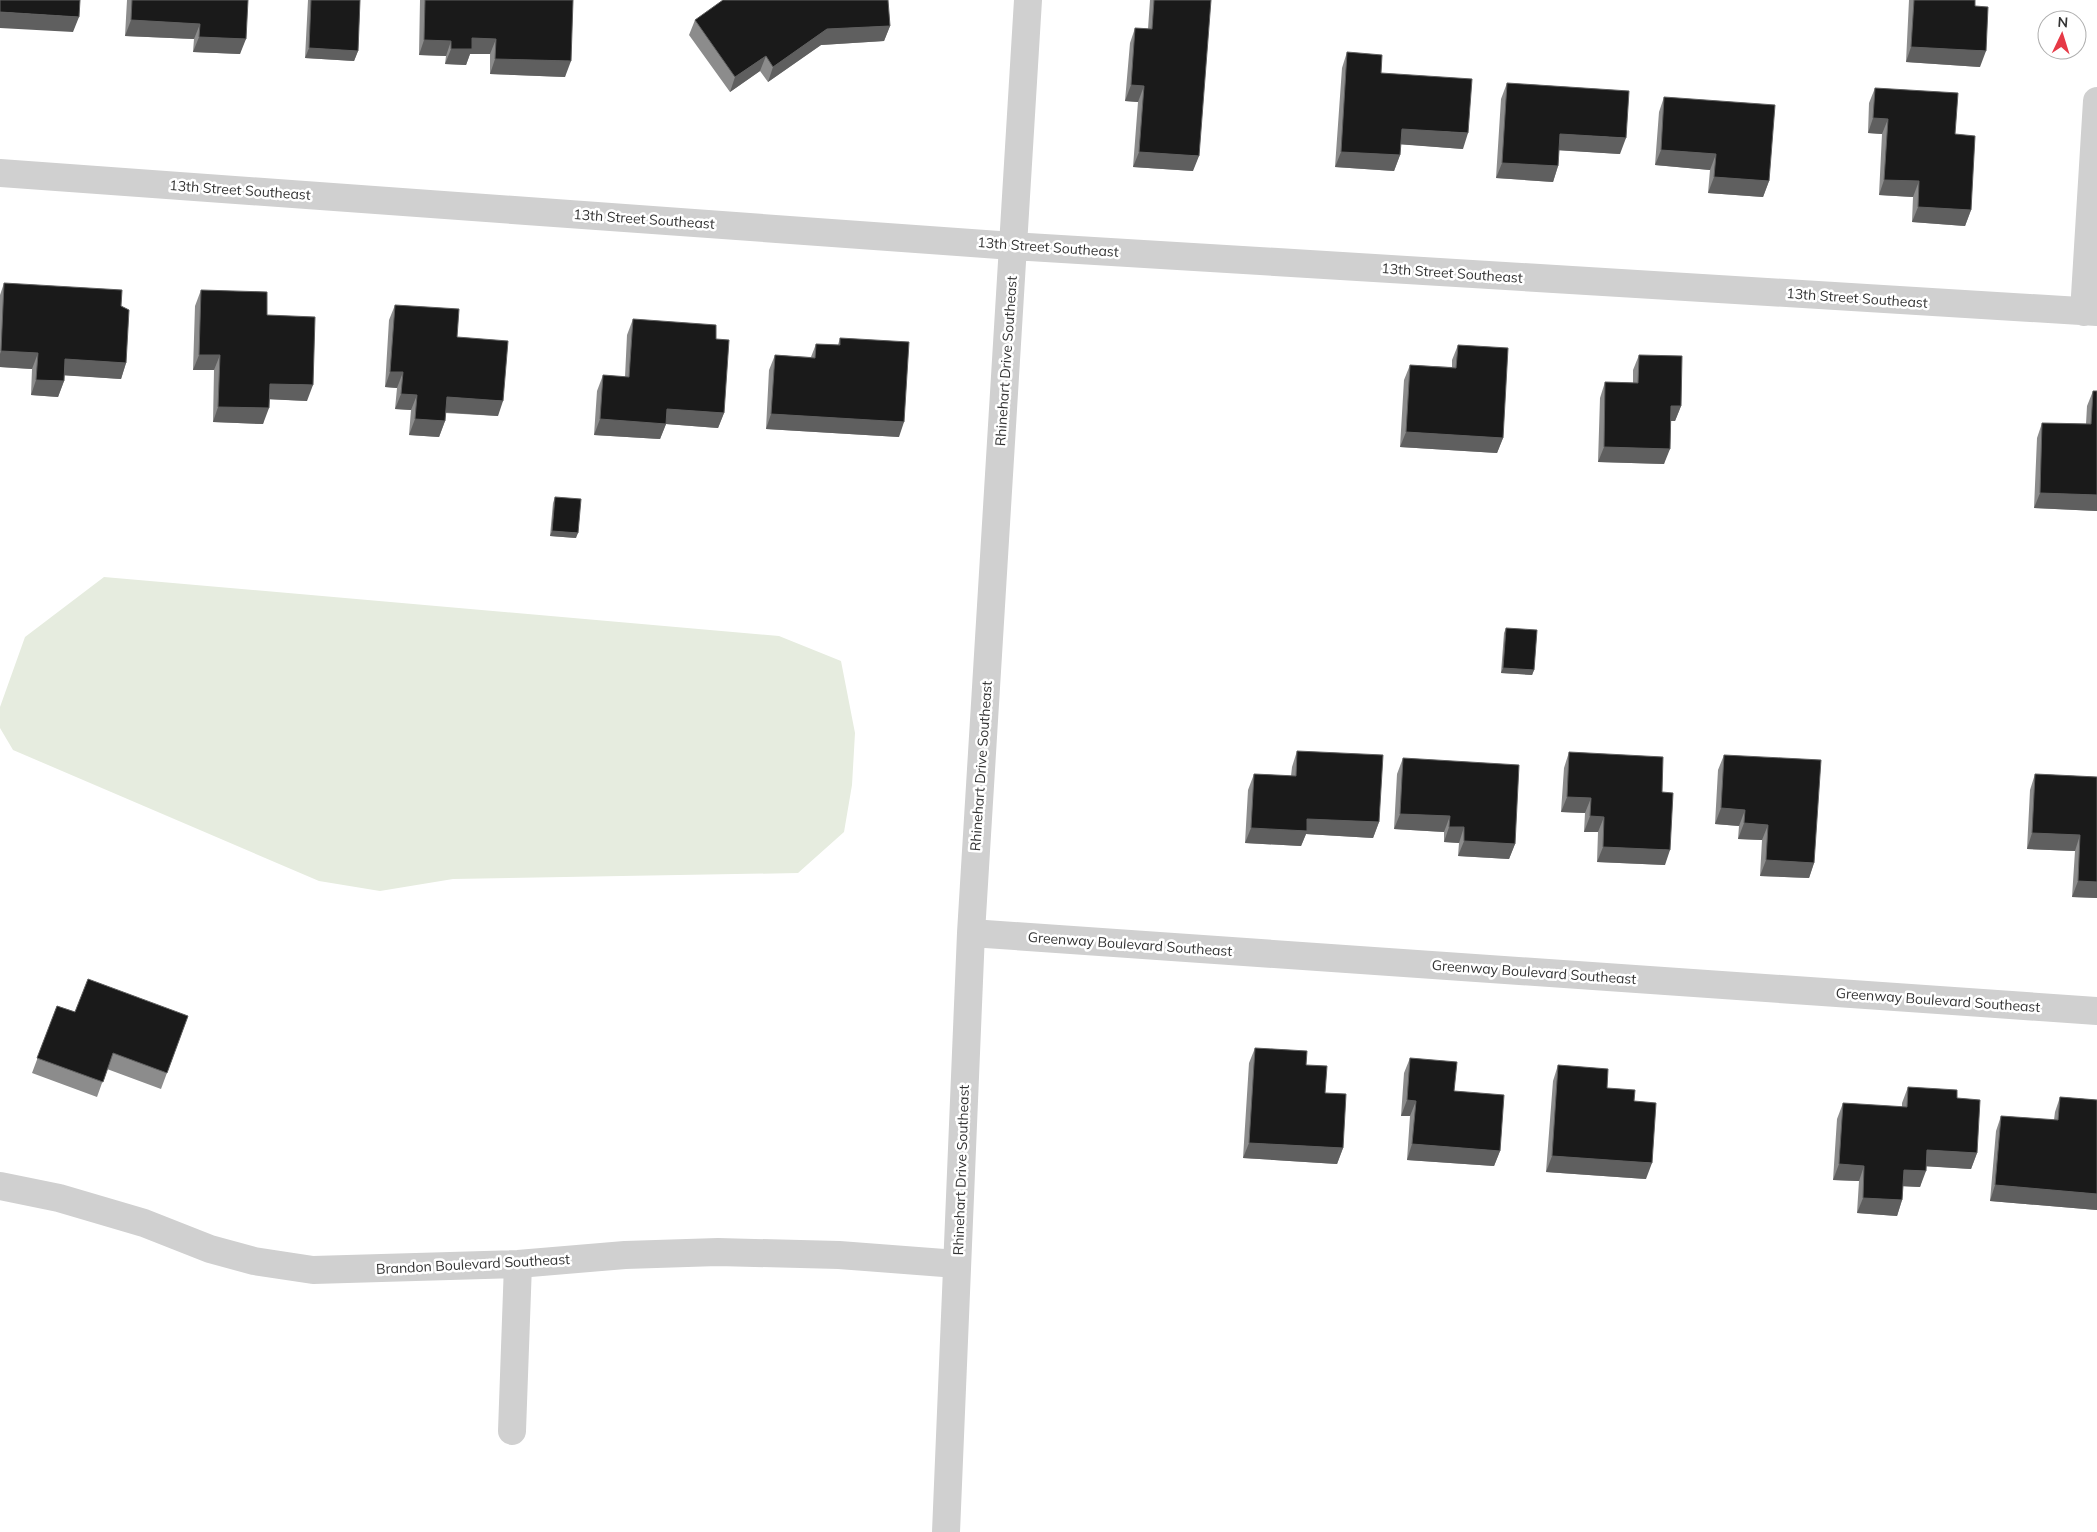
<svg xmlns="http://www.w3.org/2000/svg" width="2097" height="1532" font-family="Mulish,sans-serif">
<rect width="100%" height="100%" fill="#fff"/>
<!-- green -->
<path fill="#e6ecdf" d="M 104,577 L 779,636 L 841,661 L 855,733 L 852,785 L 844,832 L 798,873 L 453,879 L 380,891 L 319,881 L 13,750 L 0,728 L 0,707 L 25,637 Z"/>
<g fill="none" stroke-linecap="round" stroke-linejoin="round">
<!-- minor -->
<path stroke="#d0d0d0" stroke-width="28" d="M 0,173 L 1013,246 L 2097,312
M 2084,312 L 2097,101
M 971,933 L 2097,1011
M 0,1186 L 59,1198 L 144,1223 L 210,1249 L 254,1261 L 313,1270 L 518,1264 L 625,1255 L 718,1252 L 839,1255 L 957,1264
M 512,1431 L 518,1264
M 946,1532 L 971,933 L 1028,0"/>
</g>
<!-- wall -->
<path fill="#8c8c8c" d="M 127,0 L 248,0 L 240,54 L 193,52 L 194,39 L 125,36 Z
M 308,0 L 360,0 L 358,51 L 354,61 L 305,58 Z
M 420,0 L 573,0 L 565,77 L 490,74 L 490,54 L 470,54 L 466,65 L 445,64 L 446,56 L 419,55 Z
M 1150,0 L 1154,0 L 1193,171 L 1133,167 L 1138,102 L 1125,101 L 1130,43 L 1135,28 L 1148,29 Z
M 1909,0 L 1975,0 L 1975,6 L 1980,67 L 1906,62 Z
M 695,20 L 890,26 L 884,41 L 821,45 L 768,82 L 760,71 L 730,92 L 689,35 Z
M 1347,52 L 1381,73 L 1463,149 L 1400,144 L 1400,155 L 1394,171 L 1335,167 L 1342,68 Z
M 1507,83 L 1620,154 L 1559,150 L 1558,166 L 1553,182 L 1496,178 L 1501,99 Z
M 1875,88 L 1955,134 L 1971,210 L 1965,226 L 1912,222 L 1913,197 L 1879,195 L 1882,134 L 1868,133 L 1869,103 Z
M 1664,97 L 1769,181 L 1763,197 L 1708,193 L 1710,170 L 1655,165 L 1659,112 Z
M 4,283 L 121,306 L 126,363 L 121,379 L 64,375 L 64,381 L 58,397 L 31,395 L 32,369 L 0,367 L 0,295 Z
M 201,290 L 267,315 L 307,401 L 269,399 L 263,424 L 213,422 L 214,370 L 193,370 L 195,306 Z
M 395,305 L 457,337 L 498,416 L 445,413 L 445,421 L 439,437 L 409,435 L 411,410 L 395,409 L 397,388 L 385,387 L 389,320 Z
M 633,319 L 716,339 L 724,413 L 718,428 L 666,424 L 660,439 L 594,435 L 597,391 L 603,375 L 625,377 L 627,335 Z
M 840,338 L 899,437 L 766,429 L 769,370 L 775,355 L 811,357 L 816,344 L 838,345 Z
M 1458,345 L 1503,438 L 1497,453 L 1400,447 L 1404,380 L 1410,365 L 1452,367 L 1452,360 Z
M 1639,355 L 1681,406 L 1675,421 L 1671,421 L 1664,464 L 1598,462 L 1600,398 L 1605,382 L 1633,383 L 1633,370 Z
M 2093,391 L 2097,391 L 2097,511 L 2034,508 L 2037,438 L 2042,423 L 2086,424 L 2087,406 Z
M 555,497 L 576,538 L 550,536 L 553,503 Z
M 1506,628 L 1534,670 L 1532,675 L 1501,673 L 1504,633 Z
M 1297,751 L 1379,822 L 1373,838 L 1306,834 L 1301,846 L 1245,843 L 1248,790 L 1254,774 L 1291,776 L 1292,767 Z
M 1569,752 L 1662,792 L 1665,865 L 1597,862 L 1598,832 L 1584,832 L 1585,813 L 1561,812 L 1564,768 Z
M 1724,755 L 1814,863 L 1809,878 L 1760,876 L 1762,840 L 1738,839 L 1739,826 L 1715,824 L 1718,770 Z
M 1403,758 L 1515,844 L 1509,859 L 1458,856 L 1459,843 L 1444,842 L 1444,832 L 1394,829 L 1397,774 Z
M 2035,774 L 2097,777 L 2097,898 L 2072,897 L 2075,851 L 2027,849 L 2030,790 Z
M 57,1006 L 75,1012 L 188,1016 L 161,1089 L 107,1069 L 97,1097 L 32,1073 Z
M 1255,1048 L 1306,1065 L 1343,1148 L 1337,1164 L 1243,1158 L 1249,1063 Z
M 1410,1058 L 1454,1091 L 1500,1151 L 1494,1166 L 1407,1160 L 1410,1116 L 1401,1116 L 1404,1073 Z
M 1558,1065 L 1634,1101 L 1646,1179 L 1546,1172 L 1553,1081 Z
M 1908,1087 L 1957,1098 L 1977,1153 L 1971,1169 L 1926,1166 L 1920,1187 L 1903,1186 L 1902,1200 L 1897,1216 L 1857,1213 L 1859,1181 L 1833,1180 L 1837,1119 L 1843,1103 L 1902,1107 L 1902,1103 Z
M 2060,1097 L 2097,1100 L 2097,1210 L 1990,1201 L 1996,1131 L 2001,1116 L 2054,1120 L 2055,1112 Z"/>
<!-- shaded-wall -->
<path fill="#5f5f5f" d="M 0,12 L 79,17 L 73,32 L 0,28 Z
M 131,20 L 200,24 L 194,39 L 125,36 Z
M 890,26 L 884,41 L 821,45 L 768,82 L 773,67 L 827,29 Z
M 199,37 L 246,39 L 240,54 L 193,52 Z
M 472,38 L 496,39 L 490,54 L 470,54 L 466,65 L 445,64 L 451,49 Z
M 424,40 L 451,41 L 446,56 L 419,55 Z
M 1911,47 L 1986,51 L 1980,67 L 1906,62 Z
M 309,48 L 358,51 L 354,61 L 305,58 Z
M 766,56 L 760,71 L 730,92 L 735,77 Z
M 495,59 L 571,61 L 565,77 L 490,74 Z
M 1131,85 L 1144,86 L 1138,102 L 1125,101 Z
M 1873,118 L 1888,119 L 1882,134 L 1868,133 Z
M 1402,129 L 1468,133 L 1463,149 L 1396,144 Z
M 1560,134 L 1626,138 L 1620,154 L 1554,150 Z
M 1661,150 L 1716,154 L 1710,170 L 1655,165 Z
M 1139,152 L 1199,156 L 1193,171 L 1133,167 Z
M 1341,152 L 1400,155 L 1394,171 L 1335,167 Z
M 1502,163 L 1558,166 L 1553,182 L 1496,178 Z
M 1714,177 L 1769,181 L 1763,197 L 1708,193 Z
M 1884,180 L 1919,181 L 1913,197 L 1879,195 Z
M 1918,207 L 1971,210 L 1965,226 L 1912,222 Z
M 1,351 L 38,353 L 32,369 L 0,367 L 0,354 Z
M 199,355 L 220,355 L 214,370 L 193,370 Z
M 65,359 L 126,363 L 121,379 L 59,375 Z
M 390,372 L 403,372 L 397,388 L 385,387 Z
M 36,380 L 64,381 L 58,397 L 31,395 Z
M 270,384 L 313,385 L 307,401 L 264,399 Z
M 401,394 L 417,395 L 411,410 L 395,409 Z
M 447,397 L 503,401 L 498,416 L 441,412 Z
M 1671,406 L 1681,406 L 1675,421 L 1665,421 Z
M 218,407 L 269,408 L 263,424 L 213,422 Z
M 667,409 L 724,413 L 718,428 L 666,424 L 660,439 L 594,435 L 600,419 Z
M 771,414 L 904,422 L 899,437 L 766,429 Z
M 415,419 L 445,421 L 439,437 L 409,435 Z
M 1406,432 L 1503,438 L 1497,453 L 1400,447 Z
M 1604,447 L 1670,449 L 1664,464 L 1598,462 Z
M 2040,493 L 2097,495 L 2097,511 L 2034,508 Z
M 552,531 L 578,533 L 576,538 L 550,536 Z
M 1503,668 L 1534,670 L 1532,675 L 1501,673 Z
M 1567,797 L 1591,798 L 1585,813 L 1561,812 Z
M 1721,808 L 1745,810 L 1739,826 L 1715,824 Z
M 1400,814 L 1450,816 L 1444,832 L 1394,829 Z
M 1590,816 L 1604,817 L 1598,832 L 1584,832 Z
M 1307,819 L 1379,822 L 1373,838 L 1306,834 L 1301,846 L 1245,843 L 1251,828 Z
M 1744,823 L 1768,825 L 1762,840 L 1738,839 Z
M 1449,827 L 1464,827 L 1459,843 L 1444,842 Z
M 2032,833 L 2080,835 L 2075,851 L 2027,849 Z
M 1464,841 L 1515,844 L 1509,859 L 1458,856 Z
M 1603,847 L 1670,850 L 1665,865 L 1597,862 Z
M 1766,860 L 1814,863 L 1809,878 L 1760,876 Z
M 2078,881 L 2097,882 L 2097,898 L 2072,897 Z
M 1407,1100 L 1416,1101 L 1410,1116 L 1401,1116 Z
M 1249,1143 L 1343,1148 L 1337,1164 L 1243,1158 Z
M 1412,1144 L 1500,1151 L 1494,1166 L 1407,1160 Z
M 1927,1150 L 1977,1153 L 1971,1169 L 1921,1166 Z
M 1552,1156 L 1652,1163 L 1646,1179 L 1546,1172 Z
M 1839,1164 L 1864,1166 L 1859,1181 L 1833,1180 Z
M 1904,1170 L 1926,1171 L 1920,1187 L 1898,1186 Z
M 1995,1185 L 2097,1194 L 2097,1210 L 1990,1201 Z
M 1863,1198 L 1902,1200 L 1897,1216 L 1857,1213 Z"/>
<!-- building -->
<path fill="#1a1a1a" stroke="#5f5f5f" d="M 0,0 L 80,0 L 79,17 L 0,12 Z
M 132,0 L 248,0 L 246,39 L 199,37 L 200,24 L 131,20 Z
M 311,0 L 360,0 L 358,51 L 309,48 Z
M 425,0 L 573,0 L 571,61 L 495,59 L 496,39 L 472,38 L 472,49 L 451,49 L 451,41 L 424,40 Z
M 723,0 L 888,0 L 890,26 L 827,29 L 773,67 L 766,56 L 735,77 L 695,20 Z
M 1154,0 L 1211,0 L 1199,156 L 1139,152 L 1144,86 L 1131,85 L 1135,28 L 1152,29 Z
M 1914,0 L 1975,0 L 1975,6 L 1988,7 L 1986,51 L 1911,47 Z
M 1347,52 L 1382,55 L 1381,73 L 1472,79 L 1468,133 L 1402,129 L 1400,155 L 1341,152 Z
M 1507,83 L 1629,91 L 1626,138 L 1560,134 L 1558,166 L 1502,163 Z
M 1875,88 L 1958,93 L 1955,134 L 1975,136 L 1971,210 L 1918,207 L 1919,181 L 1884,180 L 1888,119 L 1873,118 Z
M 1664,97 L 1775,105 L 1769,181 L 1714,177 L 1716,154 L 1661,150 Z
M 4,283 L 122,290 L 121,306 L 129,310 L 126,363 L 65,359 L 64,381 L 36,380 L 38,353 L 1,351 Z
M 201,290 L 267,292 L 267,315 L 315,317 L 313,385 L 270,384 L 269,408 L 218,407 L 220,355 L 199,355 Z
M 395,305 L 459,309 L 457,337 L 508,341 L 503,401 L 447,397 L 445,421 L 415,419 L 417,395 L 401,394 L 403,372 L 390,372 Z
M 633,319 L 716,325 L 716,339 L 729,340 L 724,413 L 667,409 L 666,424 L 600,419 L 603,375 L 629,377 Z
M 840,338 L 909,342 L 904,422 L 771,414 L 775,355 L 815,358 L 816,344 L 840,345 Z
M 1458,345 L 1508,348 L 1503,438 L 1406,432 L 1410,365 L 1456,368 Z
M 1639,355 L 1682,356 L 1681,406 L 1671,406 L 1670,449 L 1604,447 L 1605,382 L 1638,383 Z
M 2093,391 L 2097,391 L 2097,495 L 2040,493 L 2042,423 L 2091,424 Z
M 555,497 L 581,499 L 578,533 L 552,531 Z
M 1506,628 L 1537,630 L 1534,670 L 1503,668 Z
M 1297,751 L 1383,755 L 1379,822 L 1307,819 L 1307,831 L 1251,828 L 1254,774 L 1296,776 Z
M 1569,752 L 1663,757 L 1662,792 L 1673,793 L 1670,850 L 1603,847 L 1604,817 L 1590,816 L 1591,798 L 1567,797 Z
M 1724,755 L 1821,760 L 1814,863 L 1766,860 L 1768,825 L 1744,823 L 1745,810 L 1721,808 Z
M 1403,758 L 1519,765 L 1515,844 L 1464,841 L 1464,827 L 1449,827 L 1450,816 L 1400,814 Z
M 2035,774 L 2097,777 L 2097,882 L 2078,881 L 2080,835 L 2032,833 Z
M 88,979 L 188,1016 L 167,1073 L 113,1053 L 103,1082 L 37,1058 L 57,1006 L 75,1012 Z
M 1255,1048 L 1307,1051 L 1306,1065 L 1327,1066 L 1325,1093 L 1346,1094 L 1343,1148 L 1249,1143 Z
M 1410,1058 L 1457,1062 L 1454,1091 L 1504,1095 L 1500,1151 L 1412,1144 L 1416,1101 L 1407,1100 Z
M 1558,1065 L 1608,1069 L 1607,1088 L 1635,1090 L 1634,1101 L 1656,1103 L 1652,1163 L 1552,1156 Z
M 1908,1087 L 1957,1090 L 1957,1098 L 1980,1100 L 1977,1153 L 1927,1150 L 1926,1171 L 1904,1170 L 1902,1200 L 1863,1198 L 1864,1166 L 1839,1164 L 1843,1103 L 1907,1107 Z
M 2060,1097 L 2097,1100 L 2097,1194 L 1995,1185 L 2001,1116 L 2058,1120 Z"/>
<g text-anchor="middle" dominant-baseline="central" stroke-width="5" stroke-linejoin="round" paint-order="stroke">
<!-- street labels -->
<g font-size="14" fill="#333" stroke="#fff">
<text transform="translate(240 190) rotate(4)">13th Street Southeast</text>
<text transform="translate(644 219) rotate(4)">13th Street Southeast</text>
<text transform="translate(1048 247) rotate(4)">13th Street Southeast</text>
<text transform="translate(1452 273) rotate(4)">13th Street Southeast</text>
<text transform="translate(1857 298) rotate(4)">13th Street Southeast</text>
<text transform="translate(1006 361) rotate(-86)">Rhinehart Drive Southeast</text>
<text transform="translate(981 766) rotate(-86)">Rhinehart Drive Southeast</text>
<text transform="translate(1130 944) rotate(4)">Greenway Boulevard Southeast</text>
<text transform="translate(1534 972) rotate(4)">Greenway Boulevard Southeast</text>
<text transform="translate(1938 1000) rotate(4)">Greenway Boulevard Southeast</text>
<text transform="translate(961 1170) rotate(-88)">Rhinehart Drive Southeast</text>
<text transform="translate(473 1264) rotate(-3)">Brandon Boulevard Southeast</text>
</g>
</g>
<!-- north arrow -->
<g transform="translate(2062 35) rotate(4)"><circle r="24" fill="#ffffff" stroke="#adadad"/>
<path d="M0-4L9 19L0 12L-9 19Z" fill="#e63946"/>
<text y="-8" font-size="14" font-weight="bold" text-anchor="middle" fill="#333333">N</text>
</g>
</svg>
